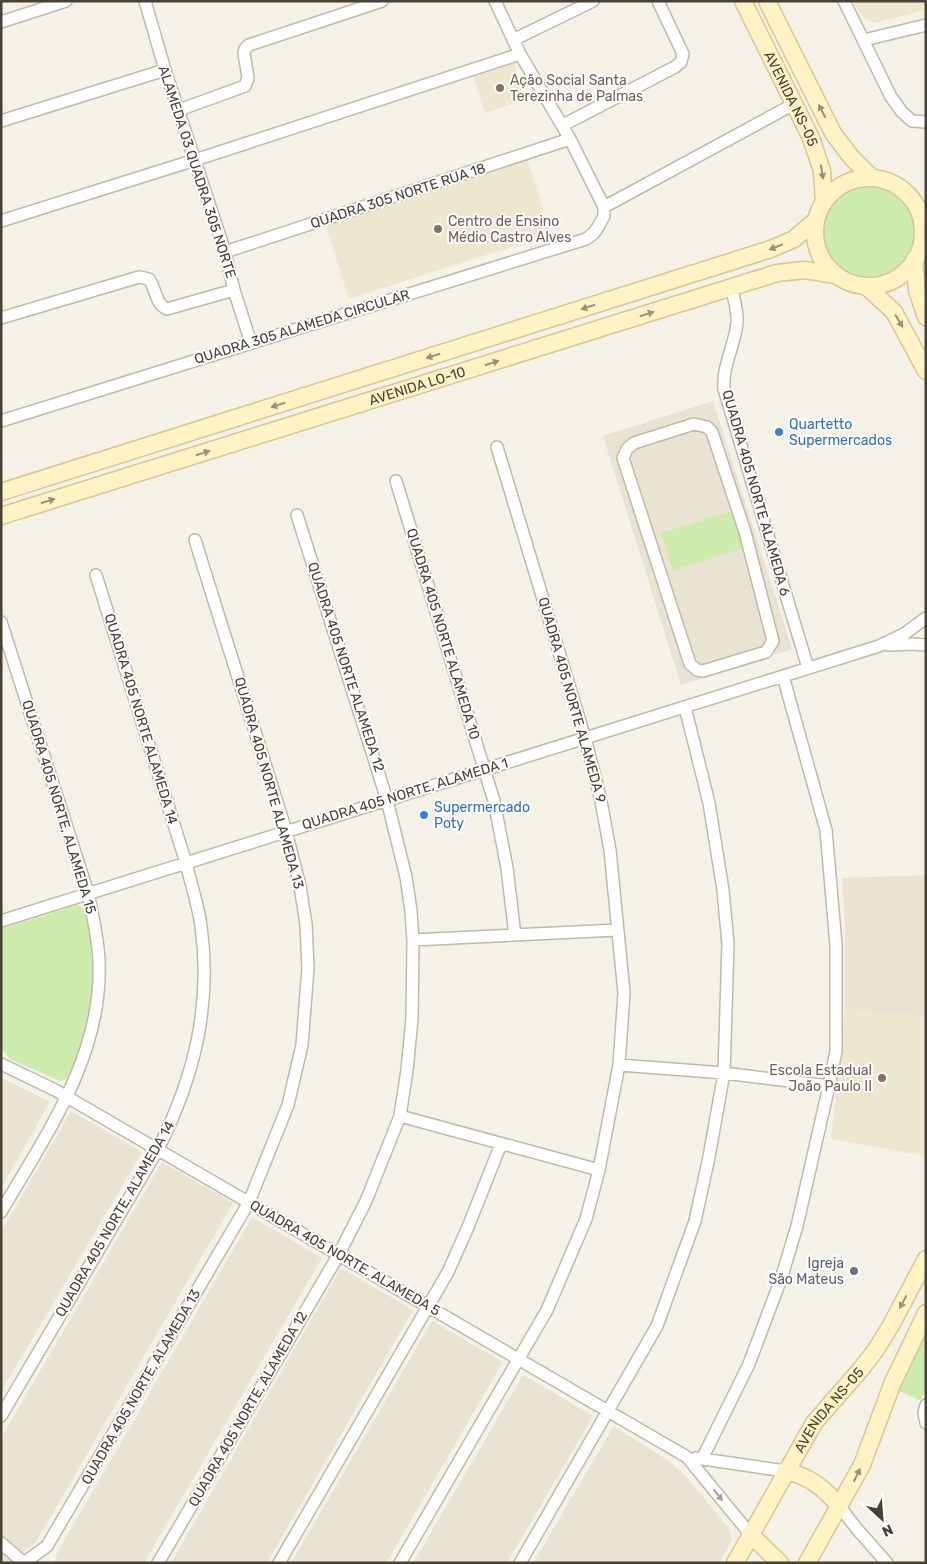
<svg xmlns="http://www.w3.org/2000/svg" width="927" height="1564" font-family="Rubik,sans-serif">
<rect width="100%" height="100%" fill="#f4f1e6"/>
<!-- residential -->
<path fill="#e9e3d4" d="M 713,401 L 792,649 L 681,685 L 603,436 Z
M 926,875 L 926,1016 L 845,1010 L 845,927 L 842,878 Z
M 1,1078 L 35,1094 L 48,1101 L 49,1104 L 1,1188 Z
M 71,1111 L 142,1152 L 1,1392 L 1,1232 Z
M 162,1162 L 233,1203 L 36,1542 L 24,1551 L 21,1555 L 21,1563 L 1,1563 L 1,1438 Z
M 252,1217 L 322,1258 L 144,1563 L 55,1563 L 57,1553 Z
M 341,1268 L 413,1310 L 267,1563 L 171,1563 Z
M 432,1321 L 503,1362 L 386,1563 L 291,1563 Z
M 523,1375 L 593,1416 L 507,1563 L 413,1563 Z
M 614,1426 L 664,1458 L 681,1471 L 728,1527 L 732,1538 L 720,1563 L 533,1563 Z"/>
<!-- education -->
<path fill="#eee7cf" d="M 853,1 L 926,1 L 926,10 L 874,23 L 861,16 Z
M 514,63 L 526,99 L 485,113 L 473,76 Z
M 527,159 L 551,234 L 349,299 L 325,223 Z
M 845,1010 L 926,1016 L 926,1156 L 831,1139 Z"/>
<!-- green -->
<path fill="#cdebac" d="M823 231a46 46 0 1 1 92 0a46 46 0 1 1-92 0Z
M 732,511 L 744,548 L 673,570 L 661,533 Z
M 77,905 C 88,909 88,921 90,931 C 98,978 91,1033 68,1076 L 64,1080 L 60,1081 L 10,1059 L 1,1048 L 1,929 Z
M 926,1329 L 926,1390 L 920,1400 L 897,1390 Z"/>
<g fill="none" stroke-linecap="round" stroke-linejoin="round">
<!-- street casing -->
<g stroke="#c1b9a8" stroke-width="14">
<path id="street" d="M 145,1 L 165,70 L 225,252 L 234,290 L 251,343
M 844,1 L 891,97 L 902,112 L 912,121 L 926,122
M 1,22 L 66,1
M 513,40 L 593,1
M 864,40 L 926,25
M 179,110 L 245,86 L 248,78 L 244,53 L 245,49 L 249,45 L 382,1
M 1,121 L 165,70
M 563,125 L 675,67 L 681,62 L 683,54 L 658,1
M 604,207 L 794,104
M 1,221 L 195,160 L 520,54
M 225,252 L 570,139
M 731,287 C 734,299 738,311 737,323 C 735,345 722,366 724,389 L 808,668
M 1,318 L 139,277 L 149,279 C 156,288 155,304 167,309 L 234,290
M 1,421 L 586,239 L 594,233 L 598,227 L 604,216 L 604,207 L 570,139 L 520,54 L 495,1
M 694,424 L 707,427 L 712,432 L 745,532 L 773,641 L 766,652 L 703,671 L 697,670 L 690,664 L 623,458 L 627,449 L 634,443 Z
M 396,481 L 494,801 L 507,868 L 515,935
M 1,622 L 88,893 C 93,916 98,938 99,961 C 103,1055 47,1133 1,1212
M 888,645 L 912,644 L 926,645
M 1,921 L 879,646 L 904,634 L 926,618
M 413,940 L 617,930
M 1,1064 L 55,1090 L 687,1457 L 750,1534
M 619,1065 L 724,1073 L 829,1086
M 400,1116 L 599,1170
M 926,1405 L 924,1413 L 926,1423
M 1,1416 L 158,1149 C 194,1078 212,1006 201,926 C 198,904 191,884 186,863 L 96,575
M 696,1458 L 785,1471
M 702,1459 L 749,1364 L 781,1279 L 797,1226 L 829,1086 L 836,1051 L 836,945 L 826,830 L 783,676
M 840,1507 L 857,1529 L 887,1563
M 1,1543 L 24,1563
M 24,1563 L 47,1546 L 249,1202 L 288,1105 L 302,1045 L 308,968 L 306,924 L 300,886 L 286,831 L 195,540
M 158,1563 L 339,1254 L 366,1201 L 400,1116 L 407,1070 L 412,1019 L 413,940 L 411,911 L 406,877 L 387,800 L 297,515
M 279,1563 L 448,1272 L 468,1227 L 501,1144
M 400,1563 L 547,1310 L 586,1219 L 599,1170 L 619,1065 L 624,993 L 610,850 L 601,801 L 585,738 L 497,447
M 520,1563 L 657,1326 L 695,1221 L 709,1157 L 724,1073 L 728,944 L 723,890 L 709,803 L 685,707"/>
</g>
<!-- secondary casing -->
<g stroke="#d8c793" stroke-width="19">
<g id="secondary">
<path id="s1" d="M 743,1 L 811,138 L 822,171 L 824,202"/>
<path d="M 767,1 L 833,133 L 851,157 L 872,178"/>
<circle cx="869" cy="232" r="54"/>
<path d="M 914,260 L 917,290 L 926,317"/>
<path d="M 866,286 L 894,312 L 926,371"/>
<path d="M 1,492 L 771,249 L 794,239 L 816,220"/>
<path id="s2" d="M 1,516 L 777,273 L 805,270 L 836,275"/>
<path d="M 785,1471 C 810,1476 824,1488 840,1507"/>
<path d="M 750,1534 L 780,1563"/>
<path id="s3" d="M 735,1563 L 814,1423 L 861,1369 L 875,1351 L 890,1327 L 926,1259"/>
<path d="M 807,1563 L 862,1465 L 893,1382 L 926,1313"/>
</g>
</g>
<!-- street -->
<use href="#street" stroke="#fff" stroke-width="11"/>
<!-- secondary -->
<use href="#secondary" stroke="#fff3c6" stroke-width="16"/>
</g>
<!-- one-way arrows -->
<defs><path id="oneway-solid" d="M-6-.8H1V-3.2L6.5 0L1 3.2V.8H-6Z" transform="scale(1.25)"/></defs>
<g fill="#9a9176">
<use href="#oneway-solid" transform="translate(822 111) rotate(-117)"/>
<use href="#oneway-solid" transform="translate(822 172) rotate(81)"/>
<use href="#oneway-solid" transform="translate(776 247) rotate(158)"/>
<use href="#oneway-solid" transform="translate(588 307) rotate(163)"/>
<use href="#oneway-solid" transform="translate(647 314) rotate(-17)"/>
<use href="#oneway-solid" transform="translate(899 321) rotate(59)"/>
<use href="#oneway-solid" transform="translate(433 356) rotate(162)"/>
<use href="#oneway-solid" transform="translate(492 363) rotate(-17)"/>
<use href="#oneway-solid" transform="translate(278 405) rotate(162)"/>
<use href="#oneway-solid" transform="translate(203 453) rotate(-17)"/>
<use href="#oneway-solid" transform="translate(48 501) rotate(-17)"/>
<use href="#oneway-solid" transform="translate(903 1302) rotate(118)"/>
<use href="#oneway-solid" transform="translate(857 1475) rotate(-64)"/>
</g>
<use fill="#a4a09a" href="#oneway-solid" transform="translate(718 1495) rotate(51)"/>
<!-- markers -->
<g fill="#8d6e63" stroke="#fff" stroke-width="2">
<circle cx="500" cy="88" r="5"/>
<circle cx="438" cy="229" r="5"/>
<circle cx="882" cy="1078" r="5"/>
</g>
<g fill="#3f7fe0" stroke="#fff" stroke-width="2">
<circle cx="779" cy="432" r="5"/>
<circle cx="424" cy="815" r="5"/>
</g>
<circle fill="#6b7280" stroke="#fff" stroke-width="2" cx="854" cy="1271" r="5"/>
<g text-anchor="middle" dominant-baseline="central" stroke-width="4" stroke-linejoin="round" paint-order="stroke">
<!-- education labels -->
<g font-size="14" fill="#785e54" stroke="#fff" text-anchor="start">
<text x="510" y="80">Ação Social Santa<tspan x="510" dy="16">Terezinha de Palmas</tspan></text>
<text x="448" y="221">Centro de Ensino<tspan x="448" dy="16">Médio Castro Alves</tspan></text>
<text x="872" y="1070" text-anchor="end">Escola Estadual<tspan x="872" dy="16">João Paulo II</tspan></text>
</g>
<!-- street labels -->
<g font-size="14" fill="#484135" stroke="#fff">
<text stroke="none"><textPath href="#s1" startOffset="109">AVENIDA NS-05</textPath></text>
<text transform="translate(197 172) rotate(72)">ALAMEDA 03 QUADRA 305 NORTE</text>
<text transform="translate(398 196) rotate(-18)">QUADRA 305 NORTE RUA 18</text>
<text transform="translate(302 327) rotate(-17)">QUADRA 305 ALAMEDA CIRCULAR</text>
<text stroke="none"><textPath href="#s2" startOffset="436">AVENIDA LO-10</textPath></text>
<text transform="translate(756 493) rotate(74)">QUADRA 405 NORTE ALAMEDA 6</text>
<text transform="translate(443 634) rotate(73)">QUADRA 405 NORTE ALAMEDA 10</text>
<text transform="translate(346 667) rotate(72)">QUADRA 405 NORTE ALAMEDA 12</text>
<text transform="translate(572 700) rotate(74)">QUADRA 405 NORTE ALAMEDA 9</text>
<text transform="translate(141 719) rotate(73)">QUADRA 405 NORTE ALAMEDA 14</text>
<text transform="translate(269 783) rotate(74)">QUADRA 405 NORTE ALAMEDA 13</text>
<text transform="translate(405 794) rotate(-17)">QUADRA 405 NORTE, ALAMEDA 1</text>
<text transform="translate(59 807) rotate(73)">QUADRA 405 NORTE, ALAMEDA 15</text>
<text transform="translate(115 1219) rotate(-60)">QUADRA 405 NORTE, ALAMEDA 14</text>
<text transform="translate(345 1258) rotate(30)">QUADRA 405 NORTE, ALAMEDA 5</text>
<text transform="translate(141 1387) rotate(-60)">QUADRA 405 NORTE, ALAMEDA 13</text>
<text transform="translate(248 1409) rotate(-60)">QUADRA 405 NORTE, ALAMEDA 12</text>
<text stroke="none"><textPath href="#s3" startOffset="180">AVENIDA NS-05</textPath></text>
</g>
<!-- shop labels -->
<g font-size="14" fill="#366cbe" stroke="#fff" text-anchor="start">
<text x="789" y="424">Quartetto<tspan x="789" dy="16">Supermercados</tspan></text>
<text x="434" y="807">Supermercado<tspan x="434" dy="16">Poty</tspan></text>
</g>
<!-- worship labels -->
<g font-size="14" fill="#5b616d" stroke="#fff" text-anchor="end">
<text x="844" y="1263">Igreja<tspan x="844" dy="16">São Mateus</tspan></text>
</g>
</g>
<!-- border -->
<rect width="927" height="1564" fill="none" stroke="#484135" stroke-width="5"/>
<!-- north arrow -->
<g transform="translate(882 1519) rotate(154)" stroke="#ffffff" stroke-width="4" paint-order="stroke">
<path d="M0-4L9 19L0 12L-9 19Z" fill="#484135"/>
<text y="-8" font-size="14" font-weight="bold" text-anchor="middle" fill="#484135">N</text>
</g>
</svg>
